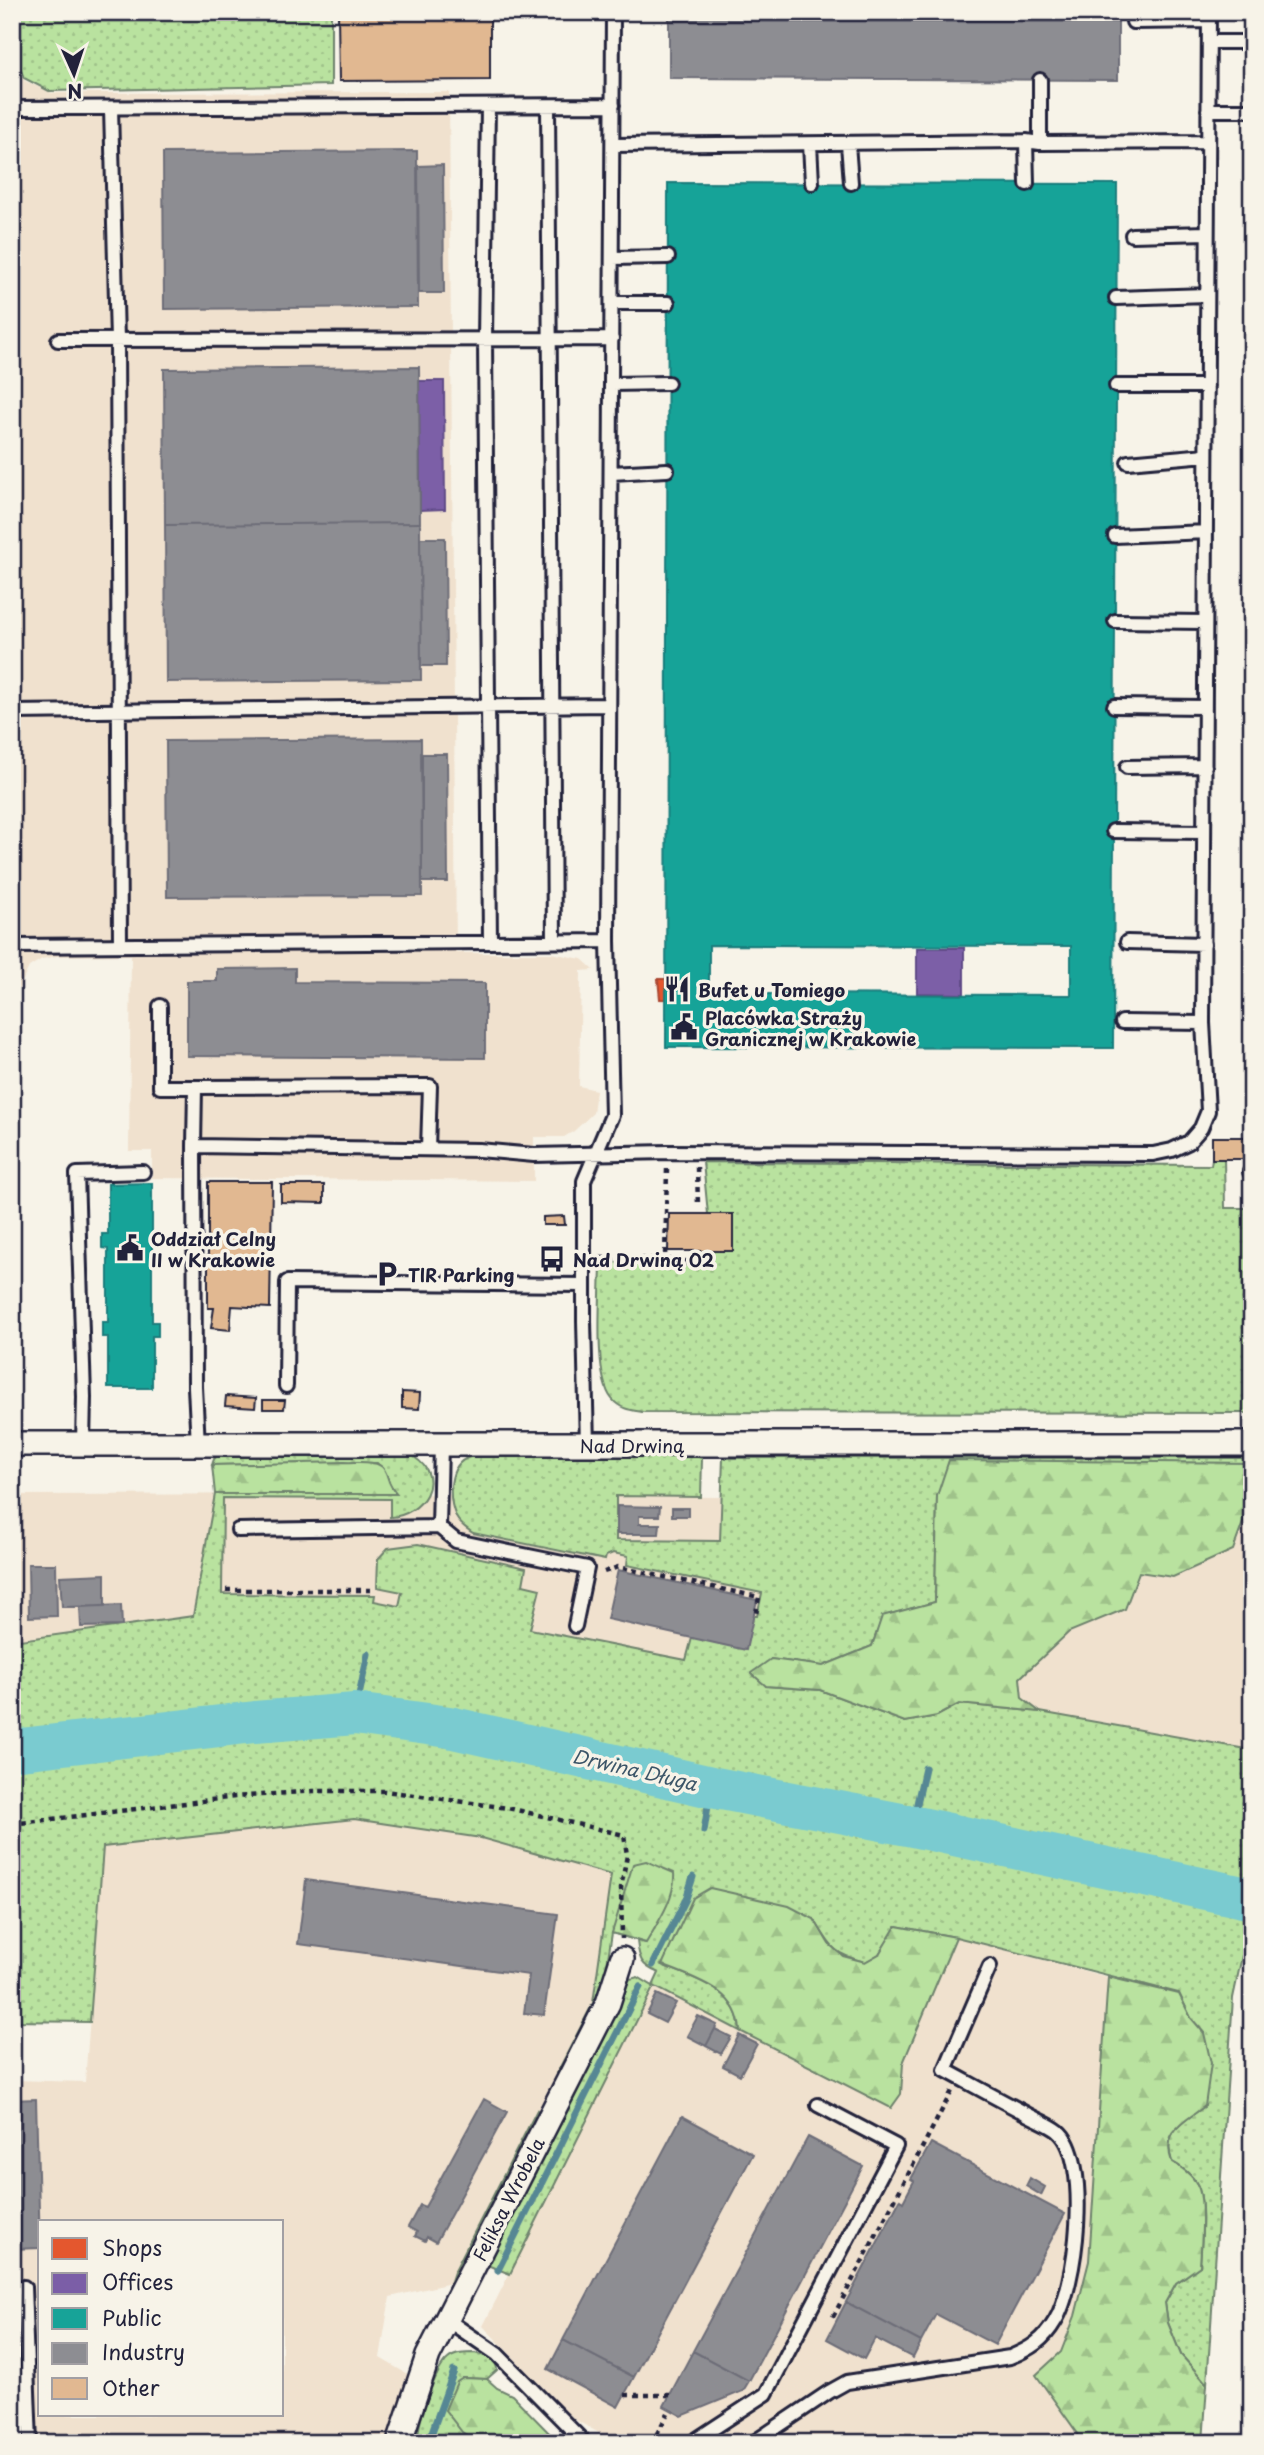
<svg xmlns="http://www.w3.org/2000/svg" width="1264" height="2455" font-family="'Playpen Sans',sans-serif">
<defs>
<pattern id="grass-dots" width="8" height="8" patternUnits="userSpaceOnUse" patternTransform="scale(1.75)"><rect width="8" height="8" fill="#b9e29f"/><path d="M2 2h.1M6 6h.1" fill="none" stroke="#9fc28a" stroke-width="1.8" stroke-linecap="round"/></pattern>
<pattern id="forest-firs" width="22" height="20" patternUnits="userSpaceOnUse" patternTransform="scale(1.75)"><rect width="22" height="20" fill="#b9e29f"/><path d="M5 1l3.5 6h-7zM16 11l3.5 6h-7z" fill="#9fc28a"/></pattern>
</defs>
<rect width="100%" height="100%" fill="#f7f3e8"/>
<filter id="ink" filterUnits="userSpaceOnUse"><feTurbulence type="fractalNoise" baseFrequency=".0143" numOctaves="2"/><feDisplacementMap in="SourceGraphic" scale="14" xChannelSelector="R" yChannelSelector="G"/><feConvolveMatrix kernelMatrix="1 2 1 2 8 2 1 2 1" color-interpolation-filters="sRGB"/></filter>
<g filter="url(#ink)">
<!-- built -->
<path fill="#f0e1ce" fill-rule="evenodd" d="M 12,56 L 16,69 L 25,81 L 52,93 L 449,92 L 456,953 L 551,953 L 582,959 L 594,970 L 581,971 L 579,1086 L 596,1090 L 593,1113 L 574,1131 L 564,1137 L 534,1137 L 534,1181 L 152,1178 L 152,1151 L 129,1151 L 131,955 L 57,956 L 42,959 L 29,967 L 17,993 L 12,993 Z
M 397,1494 L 721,1497 L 937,1496 L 751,1673 L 193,1616 L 12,1641 L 12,1495 Z
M 1252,1498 L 1252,1750 L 1040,1712 L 1021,1698 L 1020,1678 L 1069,1632 L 1125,1609 L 1139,1571 L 1173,1577 L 1233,1550 Z
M 354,1819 L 481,1838 L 611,1875 L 593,2003 L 454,2272 L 451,2283 L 390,2297 L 380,2358 L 414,2378 L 390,2443 L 12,2443 L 12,2080 L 85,2082 L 103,1847 ZM 40,2222 L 282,2222 L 282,2415 L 40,2415 Z
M 956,1937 L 1108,1977 L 1089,2261 L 1075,2316 L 1061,2352 L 1036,2375 L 1078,2434 L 1080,2443 L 612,2443 L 612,2440 L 570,2417 L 483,2326 L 654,1986 L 891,2108 L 901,2094 L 903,2063 Z"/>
<!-- grass -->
<path fill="url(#grass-dots)" stroke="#6e826d" stroke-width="2" d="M 12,12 L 331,12 L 331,85 L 49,91 L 24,78 L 12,49 Z
M 1212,1159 L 1224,1159 L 1225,1208 L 1252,1208 L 1252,1413 L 642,1412 C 630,1410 620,1409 612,1399 C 593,1376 601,1293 601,1262 L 707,1266 L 708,1251 L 733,1251 L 733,1214 L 708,1214 L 703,1162 L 1211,1165 Z
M 219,1455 L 414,1457 C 447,1478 422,1516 390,1517 L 390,1499 L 223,1498 L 222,1594 L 375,1595 L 374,1601 L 399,1606 L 402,1592 L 377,1587 L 378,1559 L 388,1548 L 418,1544 L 526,1568 L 523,1585 L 540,1589 L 530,1629 L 686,1660 L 692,1638 L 753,1616 L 757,1616 L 762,1593 L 627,1565 L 628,1556 L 613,1553 L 606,1556 L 605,1560 L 473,1533 C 466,1528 460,1525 456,1517 C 448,1498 447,1464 470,1457 L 698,1457 L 702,1458 L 701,1497 L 616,1496 L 616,1540 L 720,1541 L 723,1458 L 1252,1458 L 1252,1463 L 937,1496 L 935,1602 L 883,1616 L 872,1646 L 823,1666 L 771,1659 L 766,1686 L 820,1690 L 905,1722 L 937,1716 L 959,1704 L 1040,1712 L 1252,1750 L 1252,1957 L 1242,1956 L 1233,1998 L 1207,2384 L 1181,2355 L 1168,2323 L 1165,2303 L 1176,2283 L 1200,2266 C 1201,2247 1205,2206 1199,2189 C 1195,2177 1183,2168 1172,2162 C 1162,2131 1182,2123 1205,2106 L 1204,2033 L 1191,2018 L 1179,1993 L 956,1937 L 897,1926 L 879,1954 L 865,1962 C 832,1954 831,1947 814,1919 L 662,1965 C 695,1979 738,1989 740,2031 L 654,1986 L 510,2274 L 487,2265 L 630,1979 L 638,1977 L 653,1986 L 659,1973 C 641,1966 639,1959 637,1941 L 646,1943 L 612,1933 L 602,1996 L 563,2073 L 557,2073 L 593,2003 L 611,1875 L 481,1838 L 354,1819 L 103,1847 L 90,2022 L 12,2021 L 12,1641 L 193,1616 L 215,1494 L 397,1494 C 388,1484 387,1472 377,1463 L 212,1465 L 214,1459 Z
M 537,2110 L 540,2113 L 452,2289 L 448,2290 L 454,2272 Z
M 475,2353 C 485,2356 497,2358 497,2370 L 487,2379 L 463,2378 L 462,2432 L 478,2443 L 418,2443 C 416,2426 435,2369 448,2359 C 455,2353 466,2353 475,2353 Z"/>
<!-- forest -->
<path fill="url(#forest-firs)" stroke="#6e826d" stroke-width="2" d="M 949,1460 L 1252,1463 L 1252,1498 L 1233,1550 L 1173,1577 L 1139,1572 L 1125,1609 L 1069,1632 L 1020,1678 L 1022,1698 L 1040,1712 L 959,1704 L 937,1716 L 905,1722 L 820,1690 L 766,1686 L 751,1673 L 771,1659 L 823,1666 L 872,1646 L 882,1616 L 935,1602 L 937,1496 Z
M 344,1462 C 354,1463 378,1459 384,1469 C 390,1479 386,1482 397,1494 L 215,1494 L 212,1465 Z
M 646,1861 L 674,1873 C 676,1897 657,1924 646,1943 L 612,1933 L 633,1864 Z
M 710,1888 L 789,1906 L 814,1919 L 829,1944 L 843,1956 L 865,1962 L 879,1954 L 896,1926 L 956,1937 L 903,2063 L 901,2094 L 891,2108 L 740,2031 C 738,1989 695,1979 662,1965 L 693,1898 Z
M 1108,1977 L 1179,1994 L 1191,2018 L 1204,2033 L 1211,2063 L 1205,2106 C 1183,2123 1161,2131 1172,2162 C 1183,2168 1195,2177 1199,2189 C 1205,2206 1201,2248 1200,2266 L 1176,2283 L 1165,2303 L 1168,2323 L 1181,2355 L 1207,2384 L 1203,2443 L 1080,2443 L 1078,2434 L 1036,2375 L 1061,2352 L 1075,2316 L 1089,2261 Z
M 463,2378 L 487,2379 L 497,2388 L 512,2395 L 559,2443 L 478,2443 L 462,2432 L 445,2410 L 457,2382 Z"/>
<!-- shops -->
<path fill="#e4572e" stroke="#aa4732" stroke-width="2" d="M 658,979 L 694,979 L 695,1000 L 660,999 Z"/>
<!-- offices -->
<path fill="#7b5ea7" stroke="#604c87" stroke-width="2" d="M 419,381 L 444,381 L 445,509 L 420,510 Z
M 917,948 L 964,948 L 964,994 L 917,993 Z"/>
<!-- public -->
<path fill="#17a398" stroke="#1a7c7c" stroke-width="2" fill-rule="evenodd" d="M 668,183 L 1117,184 L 1113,1048 L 666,1047 ZM 709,945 L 1071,946 L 1071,995 L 709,994 Z
M 152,1183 L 152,1322 L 158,1322 L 158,1336 L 152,1336 L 152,1388 L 108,1388 L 108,1337 L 102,1337 L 102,1322 L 108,1322 L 108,1249 L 102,1248 L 102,1234 L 108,1234 L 108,1184 Z"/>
<!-- industry -->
<path fill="#8d8d92" stroke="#6d6d78" stroke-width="2" d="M 669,12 L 1118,12 L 1118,80 L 669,78 Z
M 417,151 L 418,307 L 164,309 L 163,153 Z
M 443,165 L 444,293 L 419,293 L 418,166 Z
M 419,367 L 420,523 L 165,525 L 164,369 Z
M 420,523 L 421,680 L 166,682 L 165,525 Z
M 420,538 L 445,538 L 446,666 L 421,666 Z
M 421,739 L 422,896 L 167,897 L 166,741 Z
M 422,754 L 447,754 L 448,882 L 422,882 Z
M 295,968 L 295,982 L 485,983 L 485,1058 L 187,1056 L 187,981 L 217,981 L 217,969 Z
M 617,1506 L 660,1507 L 659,1516 L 639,1516 L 639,1524 L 660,1524 L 659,1534 L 617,1534 Z
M 672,1508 L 688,1508 L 688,1516 L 672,1516 Z
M 28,1564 L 56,1564 L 57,1616 L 29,1617 Z
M 618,1570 L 757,1600 L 746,1650 L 607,1619 Z
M 105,1574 L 105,1606 L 62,1607 L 60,1576 Z
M 121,1605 L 122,1626 L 81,1627 L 80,1607 Z
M 306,1880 L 558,1914 L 544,2015 L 524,2013 L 529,1975 L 298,1944 Z
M 657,1994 L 676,2003 L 665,2023 L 647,2014 Z
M 698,2016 L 717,2025 L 706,2046 L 687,2036 Z
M 715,2029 L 731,2037 L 721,2054 L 706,2046 Z
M 739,2035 L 757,2044 L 740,2075 L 723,2066 Z
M 36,2099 L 40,2248 L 12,2249 L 12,2100 Z
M 484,2099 L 507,2112 L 436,2242 L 427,2237 L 425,2241 L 415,2236 L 417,2232 L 408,2227 L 420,2205 L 425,2207 Z
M 682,2116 L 753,2154 L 634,2377 L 563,2340 Z
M 808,2137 L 863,2166 L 749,2381 L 693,2351 Z
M 931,2143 L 1065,2214 L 995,2345 L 936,2314 L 921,2342 L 846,2302 L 900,2200 L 903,2202 L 914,2181 L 911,2179 Z
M 1030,2178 L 1045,2187 L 1041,2195 L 1026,2186 Z
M 846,2302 L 921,2342 L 913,2358 L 875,2338 L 864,2359 L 827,2339 Z
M 12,2321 L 15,2330 L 18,2389 L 12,2389 Z
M 563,2340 L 634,2377 L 618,2407 L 548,2369 Z
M 693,2351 L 749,2381 L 743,2391 L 682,2416 L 664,2406 Z"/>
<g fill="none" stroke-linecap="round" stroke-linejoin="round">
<!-- stream -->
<path stroke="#578794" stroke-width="7" d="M 355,1714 L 368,1654
M 912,1826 L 925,1768
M 704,1831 L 711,1787
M 653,1965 L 686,1899 L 693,1877
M 498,2270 L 640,1987
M 428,2443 L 454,2371"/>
<!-- river -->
<path stroke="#7acbd0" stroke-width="42" d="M 12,1750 L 255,1722 L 355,1714 L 449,1727 L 711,1787 L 912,1826 L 1252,1899"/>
</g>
<!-- building -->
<path fill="#e1b891" stroke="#22223b" stroke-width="2" d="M 338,12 L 490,12 L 490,80 L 339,81 Z
M 1212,1137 L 1252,1137 L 1252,1159 L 1212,1159 Z
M 208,1182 L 272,1182 L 270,1308 L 232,1306 L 230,1330 L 211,1328 L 214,1308 L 208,1308 Z
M 281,1185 L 324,1185 L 324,1203 L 281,1202 Z
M 669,1214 L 733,1214 L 733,1251 L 668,1251 Z
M 564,1216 L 565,1225 L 543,1225 L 543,1217 Z
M 402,1392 L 420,1393 L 419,1409 L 402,1408 Z
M 226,1396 L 256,1398 L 255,1408 L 225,1406 Z
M 263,1400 L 285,1400 L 284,1409 L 263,1409 Z"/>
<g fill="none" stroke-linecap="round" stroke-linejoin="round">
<!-- service casing -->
<g stroke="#22223b" stroke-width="18">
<path id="service" d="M 1133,22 L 1209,21
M 1209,42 L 1252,42
M 1040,80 L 1040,143
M 488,106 L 485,340 L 490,942
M 548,106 L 554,941
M 12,108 L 613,105
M 111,108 L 117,340 L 120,945
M 1208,110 L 1252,110
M 1026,141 L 1027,184
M 810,144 L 812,183
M 848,144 L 851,183
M 613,145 L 1026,141 L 1040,143 L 1208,142
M 1132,235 L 1207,233
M 12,256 L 12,349
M 612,258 L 668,257
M 1116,298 L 1207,295
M 612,303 L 668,303
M 58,340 L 612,339
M 612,384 L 668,383
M 1116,386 L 1207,386
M 1128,462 L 1206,455
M 611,473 L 667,470
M 1115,536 L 1206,532
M 1115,621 L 1205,622
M 1114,706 L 1205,707
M 12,712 L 609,705
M 1127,767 L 1205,766
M 1113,831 L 1204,832
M 1127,942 L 1204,944
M 12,946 L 608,941
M 160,1006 L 160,1087 L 195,1087 L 194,1146 L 479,1150 L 534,1155 L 668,1152 L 1153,1154 L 1172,1150 L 1189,1142 L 1201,1128 L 1208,1111 L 1203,1023 L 1209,12
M 1122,1022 L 1203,1023
M 195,1087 L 430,1086 L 428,1149
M 194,1146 L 195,1387 L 198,1445
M 1250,1172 L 1252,1174
M 286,1386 L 287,1282 L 584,1285
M 83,1443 L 84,1397 L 77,1174 L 143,1172
M 587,1445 L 584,1321 L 584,1181 L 612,1115 L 608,941 L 613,12
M 439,1527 L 441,1445
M 238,1530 L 439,1527 L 456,1541 L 587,1568 L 575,1626
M 12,2288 L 24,2287 L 30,2443
M 446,2319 L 497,2354 L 585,2443
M 691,2443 L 766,2394 L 896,2146 L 818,2105
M 753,2443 L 829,2392 L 847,2382 L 1010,2357 C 1030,2349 1044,2340 1055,2321 C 1076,2288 1092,2159 1058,2131 C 1049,2124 1035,2119 1025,2113 C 998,2099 971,2084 945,2070 L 990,1966"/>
</g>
<!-- minor casing -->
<g stroke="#22223b" stroke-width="28">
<path id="minor" d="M 12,1444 L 1252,1444
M 399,2443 L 428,2356 L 608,2003 L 622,1959"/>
</g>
<!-- path -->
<path stroke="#22223b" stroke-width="4.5" stroke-dasharray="5 5" stroke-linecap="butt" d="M 697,1167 L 698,1207
M 667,1169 L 665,1259 L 703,1263
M 600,1258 L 665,1259
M 604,1572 L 618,1567 L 759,1597 L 756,1614
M 226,1590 L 374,1590
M 12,1824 L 235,1797 L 314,1791 L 385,1791 L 508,1808 L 624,1835 L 627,1855 L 621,1888 L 622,1939
M 833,2317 L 952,2091
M 625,2395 L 670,2395
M 652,2443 L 668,2413"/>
<!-- service -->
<use href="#service" stroke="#f7f3e8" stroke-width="12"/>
<!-- minor -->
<use href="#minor" stroke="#f7f3e8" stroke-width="23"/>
</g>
</g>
<!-- icons -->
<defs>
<g id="restaurant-bare" transform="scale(2.1)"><path d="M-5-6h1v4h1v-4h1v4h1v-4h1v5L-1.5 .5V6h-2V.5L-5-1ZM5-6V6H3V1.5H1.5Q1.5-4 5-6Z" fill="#22223b" stroke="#f7f3e8" stroke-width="2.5" paint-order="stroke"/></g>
<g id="civic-bare" transform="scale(2.1)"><path d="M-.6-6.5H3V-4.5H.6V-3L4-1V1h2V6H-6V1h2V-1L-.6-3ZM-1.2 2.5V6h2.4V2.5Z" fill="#22223b" stroke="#f7f3e8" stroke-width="2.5" paint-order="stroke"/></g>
<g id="bus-bare" transform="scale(2.1)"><path d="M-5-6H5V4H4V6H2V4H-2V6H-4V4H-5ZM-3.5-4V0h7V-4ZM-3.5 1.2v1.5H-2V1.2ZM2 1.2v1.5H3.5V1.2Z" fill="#22223b" stroke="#f7f3e8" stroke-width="2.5" paint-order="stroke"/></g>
<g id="parking-bare" transform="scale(2.1)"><path d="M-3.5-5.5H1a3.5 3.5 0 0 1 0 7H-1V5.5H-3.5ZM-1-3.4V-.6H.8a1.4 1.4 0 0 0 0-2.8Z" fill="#22223b" stroke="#f7f3e8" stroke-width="2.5" paint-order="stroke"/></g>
</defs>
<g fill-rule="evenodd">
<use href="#restaurant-bare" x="677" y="989"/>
<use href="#civic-bare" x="684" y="1027"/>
<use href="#civic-bare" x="130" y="1248"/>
<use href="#bus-bare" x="552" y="1259"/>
<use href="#parking-bare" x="387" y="1274"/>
</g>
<g text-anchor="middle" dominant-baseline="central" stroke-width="7" stroke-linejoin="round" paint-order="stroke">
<!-- poi labels -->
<g font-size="18" font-weight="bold" fill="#22223b" stroke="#f7f3e8" text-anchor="start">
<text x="698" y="989">Bufet u Tomiego</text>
<text x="705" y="1017">Placówka Straży<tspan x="705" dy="21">Granicznej w Krakowie</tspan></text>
<text x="151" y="1238">Oddział Celny<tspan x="151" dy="21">II w Krakowie</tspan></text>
<text x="573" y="1259">Nad Drwiną 02</text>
<text x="408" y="1274">TIR Parking</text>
</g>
<!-- street labels -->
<g font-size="18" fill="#22223b" stroke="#f7f3e8">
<text x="632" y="1445">Nad Drwiną</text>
<text transform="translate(508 2199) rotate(-63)">Feliksa Wrobela</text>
</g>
<!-- water labels -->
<g font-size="19" font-style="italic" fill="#3c5568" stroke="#f7f3e8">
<text transform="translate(635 1769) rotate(13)">Drwina Długa</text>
</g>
</g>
<!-- margin -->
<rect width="1264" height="2455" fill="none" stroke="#f7f3e8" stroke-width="42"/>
<rect x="21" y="21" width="1222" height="2413" fill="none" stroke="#22223b" stroke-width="2.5" filter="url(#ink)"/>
<!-- legend -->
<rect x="38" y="2220" width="245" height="196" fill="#f7f3e8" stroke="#a29fa3" stroke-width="2"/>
<rect x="52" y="2238" width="35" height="21" fill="#e4572e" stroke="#a29fa3" stroke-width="2"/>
<text x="102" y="2256" font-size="21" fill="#22223b">Shops</text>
<rect x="52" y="2273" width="35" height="21" fill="#7b5ea7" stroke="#a29fa3" stroke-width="2"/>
<text x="102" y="2290" font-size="21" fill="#22223b">Offices</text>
<rect x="52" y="2308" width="35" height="21" fill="#17a398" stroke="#a29fa3" stroke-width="2"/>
<text x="102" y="2326" font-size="21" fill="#22223b">Public</text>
<rect x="52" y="2343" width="35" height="21" fill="#8d8d92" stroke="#a29fa3" stroke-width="2"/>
<text x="102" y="2360" font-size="21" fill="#22223b">Industry</text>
<rect x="52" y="2378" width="35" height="21" fill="#e1b891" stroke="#a29fa3" stroke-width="2"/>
<text x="102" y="2396" font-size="21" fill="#22223b">Other</text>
<!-- north arrow -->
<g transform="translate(74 74) rotate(177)" stroke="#f7f3e8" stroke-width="5" paint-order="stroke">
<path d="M0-5L12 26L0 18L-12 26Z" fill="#22223b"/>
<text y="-10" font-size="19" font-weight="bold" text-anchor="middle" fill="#22223b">N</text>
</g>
</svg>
